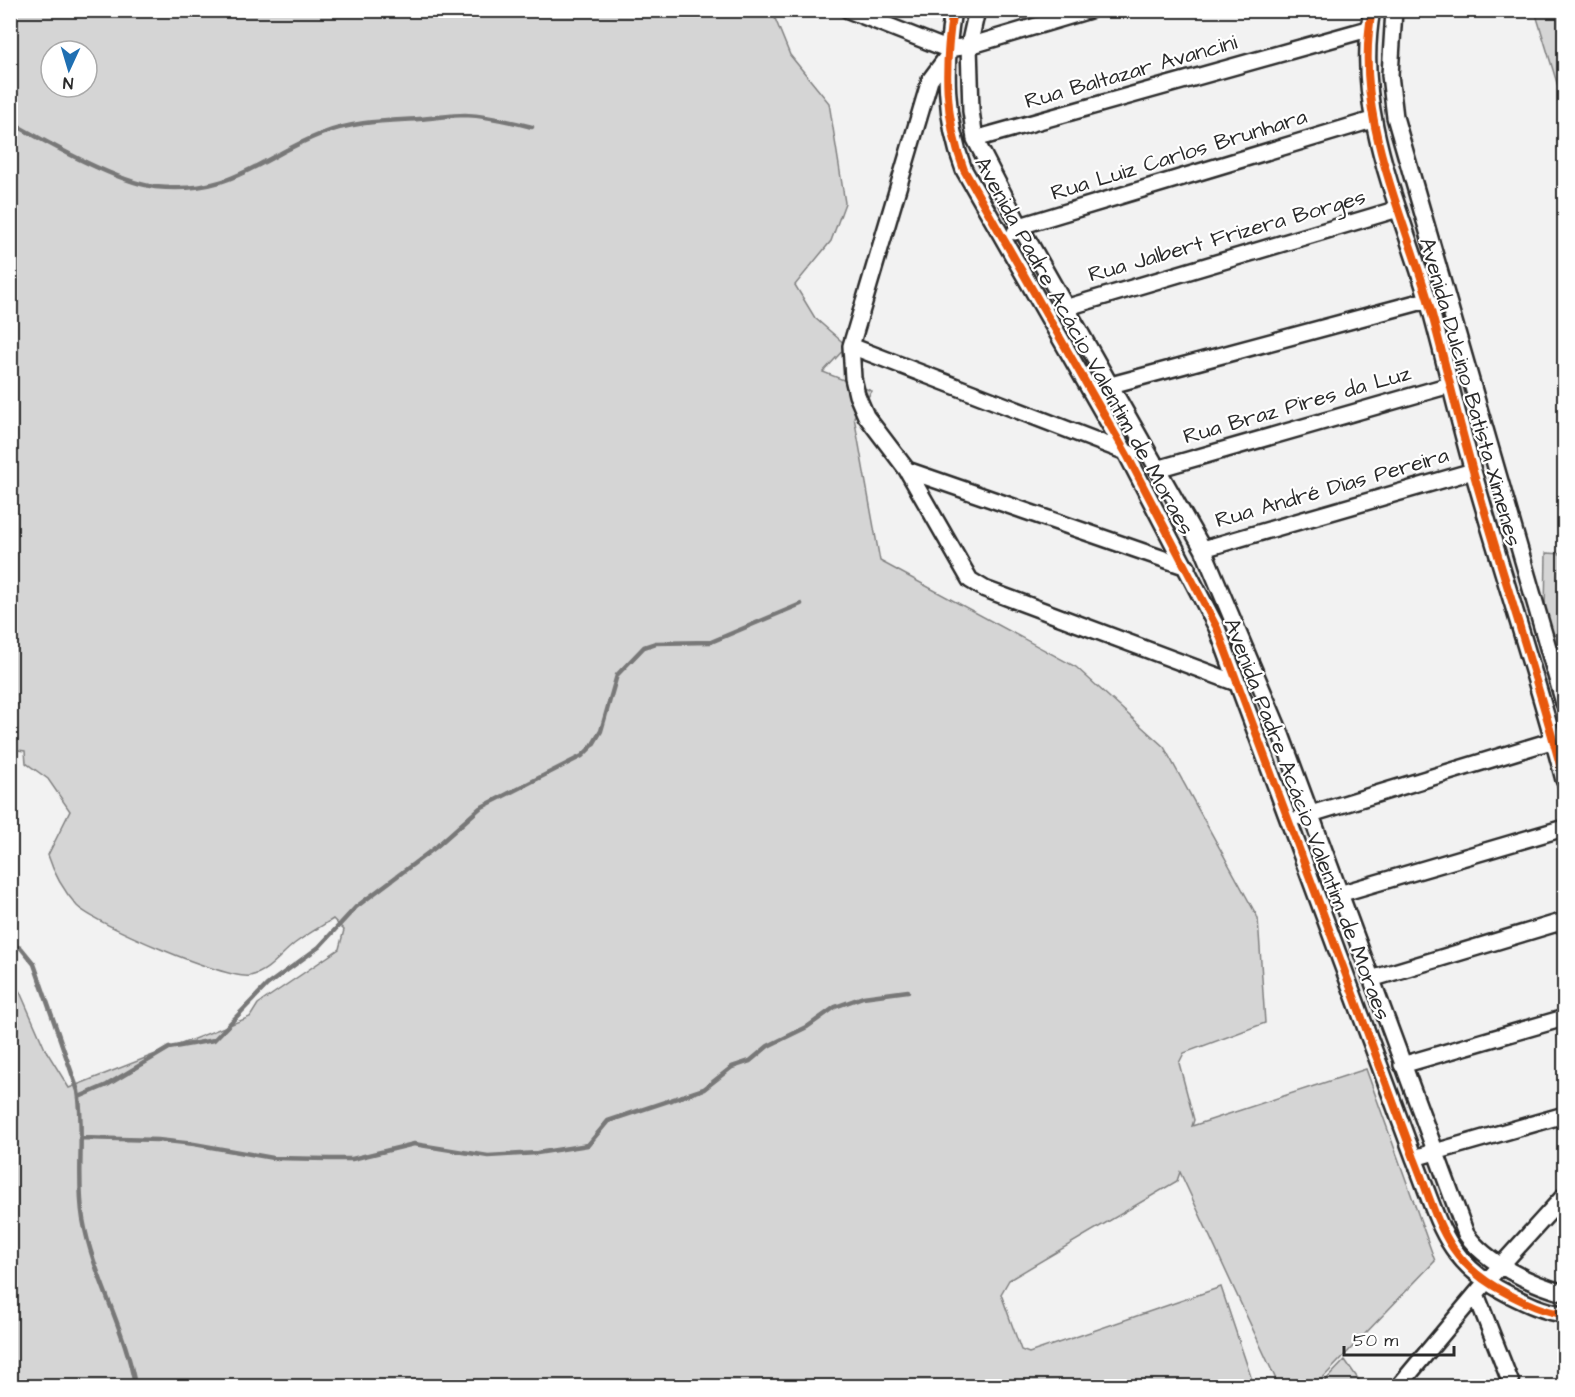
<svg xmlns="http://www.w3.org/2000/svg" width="1575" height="1397" font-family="'Architects Daughter',sans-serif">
<rect width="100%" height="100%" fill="#f2f2f2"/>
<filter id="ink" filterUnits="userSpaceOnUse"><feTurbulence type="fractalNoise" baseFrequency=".0167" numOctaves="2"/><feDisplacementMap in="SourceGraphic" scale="12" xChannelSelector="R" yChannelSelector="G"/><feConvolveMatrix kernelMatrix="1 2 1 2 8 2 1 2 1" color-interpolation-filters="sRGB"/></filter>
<g filter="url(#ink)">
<!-- green -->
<path fill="#d5d5d5" stroke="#808080" stroke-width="1.5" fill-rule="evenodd" d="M 11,11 L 772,11 L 790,55 L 829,103 L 845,203 L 831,241 L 795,285 L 815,318 L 847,346 L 823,372 L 872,391 L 854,417 L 880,561 L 1076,667 L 1164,747 L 1258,918 L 1265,1023 L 1184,1053 L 1179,1063 L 1194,1120 L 1192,1126 L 1366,1069 L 1435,1261 L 1315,1386 L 1279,1386 L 1180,1172 L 1177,1181 L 1009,1280 L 1001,1294 L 1021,1350 L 1029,1353 L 1221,1287 L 1254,1386 L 11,1386 L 11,976 L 20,992 L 45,1049 L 69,1088 L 250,1017 L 258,1004 L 339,949 L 344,930 L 333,919 C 320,927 306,935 294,944 C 280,955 269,972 250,976 C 226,980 95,924 77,906 C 63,890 54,874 48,855 L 70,811 L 48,779 L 26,763 L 25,751 L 11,749 ZM 51,51 L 87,51 L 87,87 L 51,87 Z
M 1535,11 L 1564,11 L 1564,106 Z
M 1546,553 L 1564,554 L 1564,691 L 1545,614 Z
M 1345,1360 L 1363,1386 L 1320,1386 Z"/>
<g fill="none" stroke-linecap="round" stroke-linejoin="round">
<!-- stream -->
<path stroke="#787878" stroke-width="4.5" d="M 10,122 C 46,142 116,182 155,187 C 233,195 257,159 321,134 C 353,121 386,121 419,119 C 435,118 450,115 465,115 C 488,116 509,121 532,127
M 10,944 L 21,948 L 34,964 L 78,1091 C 85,1133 76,1177 83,1219 C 93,1277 126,1329 135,1386
M 79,1097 L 107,1085 L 169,1048 L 214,1040 L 267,985 L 319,947 L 356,907 L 436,847 L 480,808 L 582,756 L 592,746 L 601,731 L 617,675 L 644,647 L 656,643 L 711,642 L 801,604
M 81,1138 L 158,1140 L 194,1144 L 273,1158 L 329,1159 L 352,1159 L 414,1144 L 488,1156 L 537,1153 L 588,1145 L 608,1121 L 704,1089 L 732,1067 L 750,1061 L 768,1046 L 807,1027 L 835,1007 L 863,997 L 908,991"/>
<!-- minor casing -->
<g stroke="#2b2b2b" stroke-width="20">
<path id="minor" d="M 848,10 L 947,49 L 969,46 L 1090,10
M 953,10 C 944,65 944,118 964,170 L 1127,455 L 1217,628 L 1414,1158 C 1439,1220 1444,1262 1508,1294 C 1526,1303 1544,1312 1564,1314
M 977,10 L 969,46 L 971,111 L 975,139 L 1020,226 L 1203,549 L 1282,737 L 1466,1234 C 1486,1263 1531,1284 1564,1293
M 1372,10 C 1353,111 1400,206 1428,300 C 1444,357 1457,415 1473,471 C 1502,574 1537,676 1564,780
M 1394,10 L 1390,75 L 1395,117 L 1564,703
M 947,57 L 930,80 L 851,346 L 853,378 L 857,395 L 866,416 L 907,470 L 970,580 L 985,589 L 1239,684
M 975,139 L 1368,29
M 1015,232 L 1020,226 L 1372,120
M 1068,307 L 1398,209
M 851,346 L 1131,454
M 1111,385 L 1427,300
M 1157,469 L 1450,385
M 907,470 L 1187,567
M 1203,549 L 1473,471
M 1301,817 L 1564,737
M 1339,894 L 1564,828
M 1371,979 L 1564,921
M 1402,1065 L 1564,1018
M 1414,1158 L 1564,1115
M 1476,1294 L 1512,1386
M 1399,1386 L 1485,1283 L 1564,1196"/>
</g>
<!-- minor -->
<use href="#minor" stroke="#fff" stroke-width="15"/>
<!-- cycleway casing -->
<g stroke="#fff" stroke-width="11">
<path id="cycleway" d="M 953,10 C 944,65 944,118 964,170 L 1127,455 L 1217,628 L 1414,1158 C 1439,1220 1444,1262 1508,1294 C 1526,1303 1544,1312 1564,1314
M 1372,10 C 1353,111 1400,206 1428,300 C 1444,357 1457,415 1473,471 C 1502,574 1537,676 1564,780"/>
</g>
<!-- cycleway -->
<use href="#cycleway" stroke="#e8590c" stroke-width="8"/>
</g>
</g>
<g text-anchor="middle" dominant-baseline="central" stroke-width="4.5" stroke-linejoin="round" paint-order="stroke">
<!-- street labels -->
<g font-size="22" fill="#2b2b2b" stroke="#fff">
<text transform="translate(1131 72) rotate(-16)">Rua Baltazar Avancini</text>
<text transform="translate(1179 155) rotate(-17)">Rua Luiz Carlos Brunhara</text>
<text transform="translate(1227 236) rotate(-16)">Rua Jalbert Frizera Borges</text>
<text transform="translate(1084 346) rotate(61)">Avenida Padre Acácio Valentim de Moraes</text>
<text transform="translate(1470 392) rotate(74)">Avenida Dulcino Batista Ximenes</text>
<text transform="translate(1297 405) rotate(-16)">Rua Braz Pires da Luz</text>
<text transform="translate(1332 488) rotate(-16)">Rua André Dias Pereira</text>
<text transform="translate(1307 819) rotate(69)">Avenida Padre Acácio Valentim de Moraes</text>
</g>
</g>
<!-- margin -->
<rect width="1575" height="1397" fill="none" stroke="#fff" stroke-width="36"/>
<rect x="18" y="18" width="1539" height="1361" fill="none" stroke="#2b2b2b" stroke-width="2" filter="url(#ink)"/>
<!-- north arrow -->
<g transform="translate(69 69) rotate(184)"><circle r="28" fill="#ffffff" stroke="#aaaaaa" stroke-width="1.5"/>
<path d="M0-4.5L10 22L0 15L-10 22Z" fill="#1f6fb2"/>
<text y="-9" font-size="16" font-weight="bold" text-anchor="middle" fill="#2b2b2b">N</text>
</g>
<!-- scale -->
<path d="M1344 1346v9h110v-9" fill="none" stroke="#2b2b2b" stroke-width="3"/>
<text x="1353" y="1346" font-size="18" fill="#2b2b2b" stroke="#ffffff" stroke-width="4.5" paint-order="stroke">50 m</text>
</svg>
